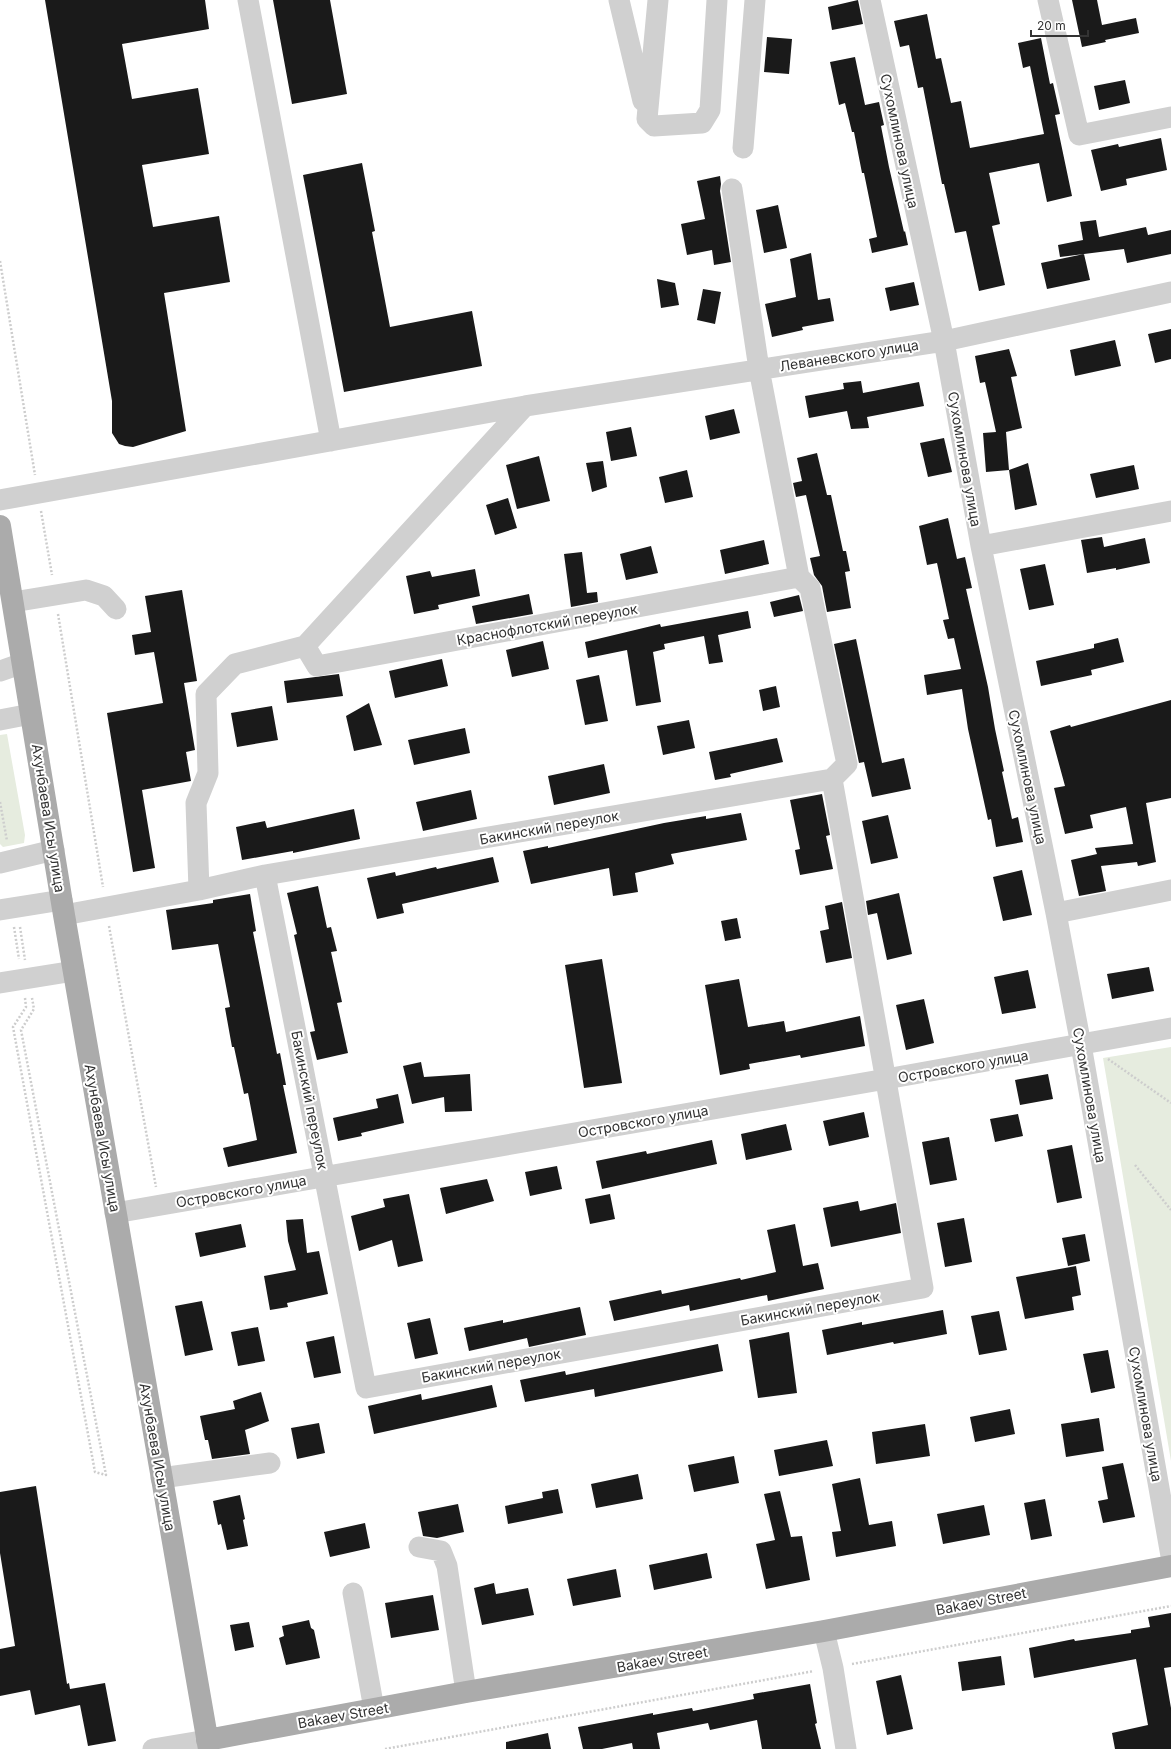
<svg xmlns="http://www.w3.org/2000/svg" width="1171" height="1749" font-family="Inter,sans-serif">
<rect width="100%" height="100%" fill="#fff"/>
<!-- green -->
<path fill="#e6ecdf" d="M 7,734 L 25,835 L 24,843 L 3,847 L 0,844 L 0,735 Z
M 1171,1047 L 1171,1461 L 1103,1058 Z"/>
<!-- building -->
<path fill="#1a1a1a" d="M 45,0 L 205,0 L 209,29 L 122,44 L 132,99 L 198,88 L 209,154 L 142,165 L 153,227 L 219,216 L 230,282 L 164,293 L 186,431 L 133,447 L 125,446 L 119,444 L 112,433 L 112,401 Z
M 273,0 L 330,0 L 347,94 L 292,104 Z
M 858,0 L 863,24 L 832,30 L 828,7 Z
M 1072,0 L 1097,0 L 1102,25 L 1136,18 L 1139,33 L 1105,40 L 1106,42 L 1082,47 Z
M 927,14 L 936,59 L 941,58 L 951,103 L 961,101 L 970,148 L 1044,134 L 1030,66 L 1023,68 L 1018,43 L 1041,38 L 1050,84 L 1053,83 L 1060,114 L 1055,115 L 1072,196 L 1047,202 L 1039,163 L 989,173 L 1000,224 L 992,226 L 1005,285 L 979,291 L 966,231 L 955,233 L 944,184 L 942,184 L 923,87 L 918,88 L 909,45 L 900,47 L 894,21 Z
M 767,37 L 792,39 L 789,74 L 764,72 Z
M 855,57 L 865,105 L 879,102 L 884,125 L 881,126 L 889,167 L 904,232 L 905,231 L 908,245 L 872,253 L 869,239 L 877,237 L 864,173 L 862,173 L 854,132 L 852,132 L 845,103 L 839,105 L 830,62 Z
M 1125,80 L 1130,103 L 1099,110 L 1094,86 Z
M 1161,138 L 1167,170 L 1126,179 L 1127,185 L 1101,191 L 1091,150 L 1118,144 L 1119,147 Z
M 362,163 L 375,231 L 372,232 L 390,327 L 472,311 L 482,366 L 344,392 L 303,175 Z
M 720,176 L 721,184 L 720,191 L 731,262 L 714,265 L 712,250 L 687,255 L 681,224 L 705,219 L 697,181 Z
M 778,205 L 787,248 L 764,253 L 756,210 Z
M 1096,220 L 1099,237 L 1146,227 L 1148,235 L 1171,230 L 1171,254 L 1127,263 L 1124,249 L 1060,257 L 1058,245 L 1083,240 L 1080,222 Z
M 811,253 L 818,300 L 830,298 L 834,321 L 802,327 L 803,330 L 772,337 L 765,304 L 796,297 L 790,259 Z
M 1084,254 L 1090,280 L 1047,289 L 1041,263 Z
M 657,279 L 675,283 L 679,305 L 661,308 Z
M 914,282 L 919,305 L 890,311 L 885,288 Z
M 703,289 L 721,292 L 715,324 L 697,320 Z
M 1171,329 L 1171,359 L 1155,363 L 1148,334 Z
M 1115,340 L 1121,366 L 1075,376 L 1070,350 Z
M 1009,349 L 1017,376 L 1011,377 L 1022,428 L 1006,432 L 1009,470 L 986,472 L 983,433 L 996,432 L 985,382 L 980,383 L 975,356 Z
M 861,381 L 863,393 L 919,382 L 924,406 L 867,417 L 869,428 L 851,429 L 847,411 L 809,418 L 805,396 L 844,389 L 843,383 Z
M 734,409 L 740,433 L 710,440 L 705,416 Z
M 631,427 L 637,456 L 611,461 L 606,432 Z
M 944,438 L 952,472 L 928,477 L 920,443 Z
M 817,453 L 827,495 L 831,495 L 843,551 L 846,551 L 850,571 L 845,572 L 851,608 L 827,612 L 822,586 L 814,575 L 810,558 L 820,556 L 806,495 L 796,497 L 793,483 L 802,481 L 797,458 Z
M 539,456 L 550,501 L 517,509 L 506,465 Z
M 603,461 L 607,487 L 592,492 L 586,463 Z
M 1028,463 L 1037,505 L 1015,510 L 1009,470 Z
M 1134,465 L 1139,489 L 1096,498 L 1090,474 Z
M 687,470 L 693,497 L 665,503 L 659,477 Z
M 508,498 L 517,528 L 495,535 L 486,505 Z
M 948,518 L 957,559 L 965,557 L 972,588 L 966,589 L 988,687 L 995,729 L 1004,771 L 1002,772 L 1012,819 L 1018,817 L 1023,842 L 996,847 L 991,819 L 988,820 L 968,729 L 962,689 L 927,695 L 924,675 L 961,669 L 954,638 L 948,639 L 943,620 L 949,619 L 937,563 L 927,565 L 919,526 Z
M 1102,537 L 1104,547 L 1145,538 L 1150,563 L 1116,570 L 1116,568 L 1087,573 L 1081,540 Z
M 764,540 L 769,564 L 725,574 L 720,550 Z
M 651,546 L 658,573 L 626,580 L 620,554 Z
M 582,552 L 587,593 L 597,592 L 598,602 L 571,607 L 564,554 Z
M 1045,564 L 1054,605 L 1029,610 L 1020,569 Z
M 475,569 L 480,596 L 438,605 L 439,609 L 414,614 L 406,576 L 430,571 L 432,577 Z
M 182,590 L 197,681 L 184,683 L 195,750 L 186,752 L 191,781 L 142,790 L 155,868 L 133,872 L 107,713 L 163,703 L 154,652 L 135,655 L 132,635 L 151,632 L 145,596 Z
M 529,594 L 533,614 L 476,624 L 472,606 Z
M 799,595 L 803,611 L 774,617 L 770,602 Z
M 748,611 L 751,628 L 718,635 L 723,662 L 709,664 L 704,636 L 664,644 L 665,649 L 653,652 L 661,702 L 636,706 L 627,650 L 588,658 L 585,642 L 660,624 L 661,627 Z
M 1118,638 L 1124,662 L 1091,670 L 1092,675 L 1041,686 L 1036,661 L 1094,648 L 1094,644 Z
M 856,639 L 882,763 L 904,758 L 911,789 L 872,797 L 864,762 L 859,763 L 834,644 Z
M 543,641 L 549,669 L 512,677 L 506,650 Z
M 442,659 L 448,686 L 395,698 L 389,671 Z
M 339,674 L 343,696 L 287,703 L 284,681 Z
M 599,675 L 608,721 L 585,725 L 576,680 Z
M 776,686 L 780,707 L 763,711 L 759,690 Z
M 1171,700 L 1171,798 L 1146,803 L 1156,862 L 1138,866 L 1137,862 L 1101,866 L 1106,891 L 1079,896 L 1071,860 L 1097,854 L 1095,848 L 1133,844 L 1126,807 L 1090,815 L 1093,828 L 1065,834 L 1054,788 L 1065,786 L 1050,731 L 1070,725 L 1071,727 Z
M 369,703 L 382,745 L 354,751 L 346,716 Z
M 272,706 L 278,740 L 237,747 L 231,713 Z
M 689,720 L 695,748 L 663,755 L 657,726 Z
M 465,728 L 470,753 L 414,765 L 408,740 Z
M 777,738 L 783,762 L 730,774 L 731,777 L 715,780 L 709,752 Z
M 604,764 L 610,793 L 554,805 L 548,776 Z
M 471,790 L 477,819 L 423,831 L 416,802 Z
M 822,794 L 830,835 L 826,836 L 833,869 L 800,875 L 795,850 L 800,849 L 790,800 Z
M 354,809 L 360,839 L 293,853 L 293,851 L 242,860 L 236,827 L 265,821 L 267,828 Z
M 741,813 L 747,840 L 671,854 L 674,864 L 635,873 L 638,892 L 613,896 L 609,868 L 531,884 L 523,851 L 548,846 L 548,848 L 664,823 L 706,816 L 706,819 Z
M 888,815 L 898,858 L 871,864 L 862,821 Z
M 493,857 L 499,882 L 402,904 L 404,913 L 377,919 L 367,878 L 395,872 L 396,876 L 436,867 L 437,869 Z
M 1022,870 L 1032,915 L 1003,921 L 993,877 Z
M 318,886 L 327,928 L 331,927 L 337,951 L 331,952 L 342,1002 L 337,1003 L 348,1053 L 317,1060 L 310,1032 L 315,1031 L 294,935 L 297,934 L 287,893 Z
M 899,893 L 912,954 L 887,960 L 877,913 L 868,915 L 866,901 Z
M 250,894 L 256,931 L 253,932 L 277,1054 L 280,1053 L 286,1085 L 283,1085 L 297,1153 L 228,1167 L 223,1148 L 257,1140 L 248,1093 L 244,1094 L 234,1047 L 232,1047 L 225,1008 L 230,1007 L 218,944 L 172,950 L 166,910 L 213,903 L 213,900 Z
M 842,902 L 852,958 L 826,963 L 820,931 L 829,929 L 825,906 Z
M 737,918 L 741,938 L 725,941 L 721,921 Z
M 602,959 L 622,1083 L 584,1088 L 565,965 Z
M 1149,967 L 1154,991 L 1112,999 L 1107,974 Z
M 1028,970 L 1036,1008 L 1002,1014 L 994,977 Z
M 739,979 L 748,1027 L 784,1021 L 786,1032 L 860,1016 L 865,1046 L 801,1058 L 800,1055 L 749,1064 L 750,1069 L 720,1075 L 705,985 Z
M 924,999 L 934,1043 L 906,1050 L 896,1005 Z
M 421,1062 L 424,1077 L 470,1074 L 472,1111 L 445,1112 L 444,1097 L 412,1104 L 403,1066 Z
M 1048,1074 L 1053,1099 L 1020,1105 L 1015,1080 Z
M 398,1094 L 404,1123 L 361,1133 L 362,1136 L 338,1141 L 333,1118 L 378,1108 L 376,1099 Z
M 864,1112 L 869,1137 L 829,1146 L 823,1121 Z
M 1018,1114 L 1023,1136 L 995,1142 L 990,1119 Z
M 786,1124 L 792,1150 L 746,1160 L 741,1134 Z
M 949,1137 L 957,1180 L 930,1185 L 922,1142 Z
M 712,1140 L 717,1164 L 602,1189 L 596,1161 L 646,1151 L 647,1154 Z
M 1072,1145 L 1082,1198 L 1057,1203 L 1047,1150 Z
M 557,1166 L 562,1189 L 530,1196 L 525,1172 Z
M 487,1179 L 494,1201 L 446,1214 L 440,1188 Z
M 409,1194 L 423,1261 L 398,1267 L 392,1240 L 359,1251 L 351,1216 L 385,1207 L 383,1199 Z
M 610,1194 L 615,1219 L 590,1224 L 585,1199 Z
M 858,1201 L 860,1211 L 896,1203 L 901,1233 L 831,1247 L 823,1208 Z
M 964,1218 L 972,1262 L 945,1267 L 937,1223 Z
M 303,1219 L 307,1253 L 319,1251 L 328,1294 L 287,1303 L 288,1307 L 270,1310 L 264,1276 L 296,1270 L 288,1241 L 286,1220 Z
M 241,1224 L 246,1247 L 200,1257 L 195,1233 Z
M 795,1224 L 803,1266 L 818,1263 L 824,1289 L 768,1301 L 767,1295 L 690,1311 L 689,1305 L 614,1321 L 609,1301 L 661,1290 L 662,1294 L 740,1278 L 741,1280 L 776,1272 L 767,1230 Z
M 1085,1234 L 1090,1261 L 1068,1266 L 1062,1238 Z
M 1076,1266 L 1081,1295 L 1072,1297 L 1074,1310 L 1025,1319 L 1016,1277 Z
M 202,1301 L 213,1350 L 185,1356 L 175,1306 Z
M 580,1307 L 586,1335 L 529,1347 L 527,1338 L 469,1351 L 464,1328 L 503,1320 L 503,1323 Z
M 943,1310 L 947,1334 L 894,1344 L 893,1342 L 827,1355 L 822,1330 L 862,1322 L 862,1325 Z
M 999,1311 L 1007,1350 L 979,1355 L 971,1316 Z
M 430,1318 L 438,1354 L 415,1359 L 407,1323 Z
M 258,1327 L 265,1361 L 238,1366 L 231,1332 Z
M 789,1332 L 797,1393 L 758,1398 L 749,1340 Z
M 334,1336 L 341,1373 L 314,1378 L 306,1342 Z
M 718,1344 L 723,1371 L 595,1397 L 594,1389 L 525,1402 L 520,1380 L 565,1371 L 566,1375 Z
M 1108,1350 L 1115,1388 L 1091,1393 L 1083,1354 Z
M 492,1385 L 497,1407 L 374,1434 L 368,1406 L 421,1394 L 422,1400 Z
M 261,1392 L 269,1421 L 245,1430 L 250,1454 L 212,1459 L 208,1440 L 205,1440 L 200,1416 L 235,1409 L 233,1401 Z
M 1010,1409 L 1015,1434 L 975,1442 L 970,1417 Z
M 1099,1418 L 1104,1451 L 1066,1457 L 1061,1424 Z
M 319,1423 L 325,1453 L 297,1459 L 291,1428 Z
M 925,1424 L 930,1456 L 876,1464 L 872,1432 Z
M 827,1440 L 833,1466 L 779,1476 L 774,1450 Z
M 734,1456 L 739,1483 L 694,1492 L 688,1465 Z
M 1123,1463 L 1135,1517 L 1103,1523 L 1098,1501 L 1108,1499 L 1102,1467 Z
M 638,1474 L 643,1499 L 596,1508 L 591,1484 Z
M 860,1478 L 869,1525 L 892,1521 L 896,1546 L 836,1557 L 832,1532 L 841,1531 L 832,1484 Z
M 36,1486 L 67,1684 L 69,1683 L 70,1689 L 105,1683 L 116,1741 L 88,1746 L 80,1705 L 35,1715 L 30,1690 L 0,1696 L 0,1649 L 15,1646 L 0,1553 L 0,1492 Z
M 558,1489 L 563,1513 L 508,1524 L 505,1506 L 543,1498 L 542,1492 Z
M 780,1491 L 791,1537 L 802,1536 L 810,1580 L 766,1589 L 756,1544 L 775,1540 L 764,1494 Z
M 240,1495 L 245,1519 L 243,1520 L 248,1546 L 227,1550 L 221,1524 L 218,1525 L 213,1501 Z
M 1045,1499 L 1052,1536 L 1031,1540 L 1024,1503 Z
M 458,1504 L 464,1532 L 437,1538 L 423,1536 L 418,1512 Z
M 984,1505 L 990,1535 L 943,1544 L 937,1514 Z
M 365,1523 L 370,1548 L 330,1557 L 324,1532 Z
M 707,1553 L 712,1578 L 654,1590 L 649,1565 Z
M 616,1569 L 621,1597 L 573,1606 L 567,1579 Z
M 494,1583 L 496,1594 L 528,1588 L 534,1615 L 482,1625 L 474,1588 Z
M 433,1595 L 439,1630 L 391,1638 L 385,1603 Z
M 1171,1613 L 1171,1667 L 1164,1668 L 1171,1708 L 1171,1749 L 1115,1749 L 1112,1733 L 1148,1725 L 1136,1659 L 1034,1678 L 1029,1648 L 1074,1639 L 1075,1641 L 1131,1633 L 1131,1630 L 1150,1627 L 1148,1617 Z
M 309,1620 L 311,1628 L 314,1630 L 320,1658 L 286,1665 L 279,1638 L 284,1636 L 282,1626 Z
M 249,1622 L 254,1647 L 235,1651 L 230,1625 Z
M 1001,1656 L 1005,1685 L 962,1691 L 958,1662 Z
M 901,1675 L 913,1729 L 887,1735 L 876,1681 Z
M 810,1684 L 817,1723 L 815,1724 L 821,1749 L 762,1749 L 757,1720 L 710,1730 L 708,1723 L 657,1733 L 660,1749 L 633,1749 L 632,1743 L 602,1749 L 583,1749 L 578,1727 L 653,1713 L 653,1715 L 692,1708 L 693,1711 L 754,1699 L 753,1694 Z
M 548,1733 L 551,1749 L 506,1749 L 506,1742 Z"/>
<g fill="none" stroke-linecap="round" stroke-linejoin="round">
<!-- path -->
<path stroke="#cdcdcd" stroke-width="2.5" stroke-dasharray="2 2" stroke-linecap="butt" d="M 0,261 L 35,475
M 41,511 L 52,575
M 58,614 L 103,887
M 0,802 L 7,841
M 109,926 L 156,1187
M 14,927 L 19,959
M 20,927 L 25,960
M 25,998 L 26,1007 L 13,1027 L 95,1472 L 106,1475 L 21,1030 L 34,1009 L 32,998
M 1108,1059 L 1171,1103
M 1135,1165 L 1171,1210
M 852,1664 L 1171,1606
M 385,1749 L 814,1671"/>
<!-- minor -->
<path stroke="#d0d0d0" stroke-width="21" d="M 248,0 L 331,441
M 619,0 L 643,101
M 658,0 L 647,119 L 654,126 L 702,123 L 710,110 L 717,0
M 870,0 L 944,341 L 981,546 L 1056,913 L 1081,1045 L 1171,1556
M 1048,0 L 1079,135 L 1171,117
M 743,148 L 755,0
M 732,189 L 759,369 L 799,577 L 810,588 L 847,764 L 832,779
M 0,500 L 525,406 L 944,341 L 1171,292
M 981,546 L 1171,511
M 13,602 L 86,590 L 104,596 L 116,609
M 305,646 L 317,666 L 799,577
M 0,671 L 23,663
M 0,720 L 31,714
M 0,863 L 54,850
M 265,875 L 366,1388 L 923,1288 L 832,779
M 199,890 L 196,803 L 208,773 L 206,694 L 235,664 L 305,646 L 525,406
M 0,910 L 62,900
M 1056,913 L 1171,890
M 64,915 L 199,890 L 265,875 L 832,779
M 0,983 L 74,971
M 115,1213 L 886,1079 L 1171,1028
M 161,1478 L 270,1463
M 419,1547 L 441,1551 L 447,1566 L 466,1692
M 353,1593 L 374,1709
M 824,1631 L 833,1668 L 846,1749
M 153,1749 L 207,1740"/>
<!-- major -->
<path stroke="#ababab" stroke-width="22" d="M 0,526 L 64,915 L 209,1749
M 207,1740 L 466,1692 L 824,1631 L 1171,1566"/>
</g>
<g text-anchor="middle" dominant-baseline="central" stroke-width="4" stroke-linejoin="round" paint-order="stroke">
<!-- street labels -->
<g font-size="14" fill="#333" stroke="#fff">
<text transform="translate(900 141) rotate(78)">Сухомлинова улица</text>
<text transform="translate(849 355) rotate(-9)">Леваневского улица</text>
<text transform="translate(965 459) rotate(80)">Сухомлинова улица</text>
<text transform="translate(547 624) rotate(-10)">Краснофлотский переулок</text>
<text transform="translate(1028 777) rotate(78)">Сухомлинова улица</text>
<text transform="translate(49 818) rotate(81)">Ахунбаева Исы улица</text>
<text transform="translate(549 827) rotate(-10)">Бакинский переулок</text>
<text transform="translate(963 1066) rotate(-10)">Островского улица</text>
<text transform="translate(1090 1095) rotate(80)">Сухомлинова улица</text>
<text transform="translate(310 1100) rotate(79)">Бакинский переулок</text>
<text transform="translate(643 1121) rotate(-10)">Островского улица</text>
<text transform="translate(103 1138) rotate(80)">Ахунбаева Исы улица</text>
<text transform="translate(241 1191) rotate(-10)">Островского улица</text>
<text transform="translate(810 1308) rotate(-10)">Бакинский переулок</text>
<text transform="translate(491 1365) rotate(-10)">Бакинский переулок</text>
<text transform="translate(1146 1414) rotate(80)">Сухомлинова улица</text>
<text transform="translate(158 1457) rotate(80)">Ахунбаева Исы улица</text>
<text transform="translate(981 1601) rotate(-11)">Bakaev Street</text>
<text transform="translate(662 1659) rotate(-10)">Bakaev Street</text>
<text transform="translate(343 1715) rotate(-10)">Bakaev Street</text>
</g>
</g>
<!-- scale -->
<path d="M1031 30v6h57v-6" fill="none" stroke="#333333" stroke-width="2"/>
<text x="1037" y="30" font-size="12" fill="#333333" stroke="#ffffff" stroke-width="3" paint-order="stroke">20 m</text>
</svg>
